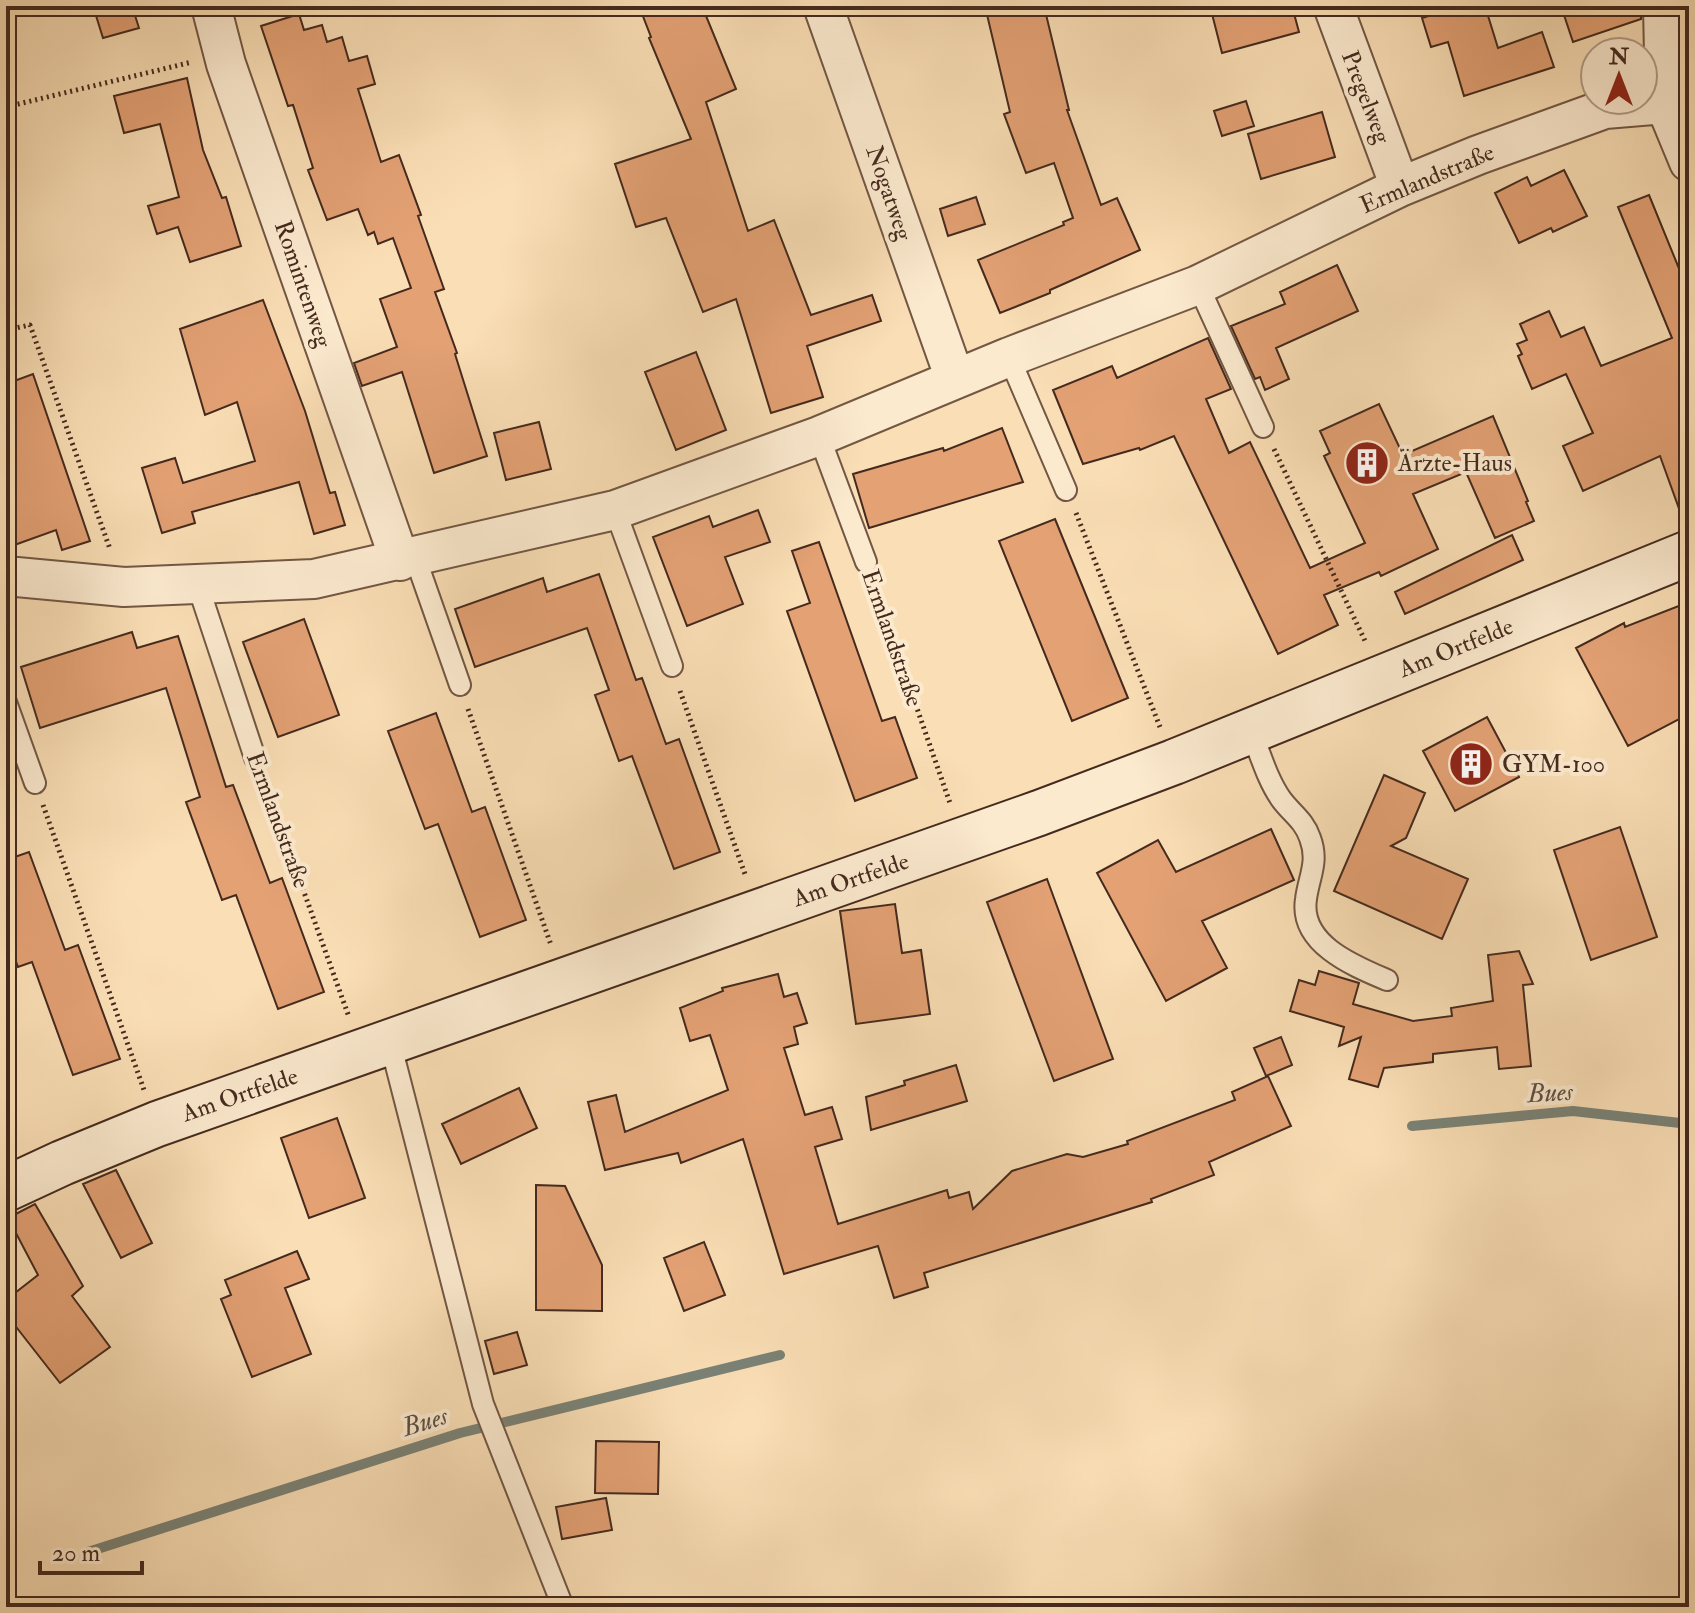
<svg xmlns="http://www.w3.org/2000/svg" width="1695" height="1613" font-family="'IM FELL Double Pica',serif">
<rect width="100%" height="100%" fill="#fadeb5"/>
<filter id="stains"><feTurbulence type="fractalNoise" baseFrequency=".0025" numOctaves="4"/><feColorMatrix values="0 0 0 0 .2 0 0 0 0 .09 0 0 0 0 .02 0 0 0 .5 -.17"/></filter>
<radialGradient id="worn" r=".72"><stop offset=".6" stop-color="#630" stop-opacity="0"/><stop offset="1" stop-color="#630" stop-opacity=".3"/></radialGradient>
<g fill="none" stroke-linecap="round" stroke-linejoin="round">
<!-- stream -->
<path stroke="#7a8276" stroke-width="10" d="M 1412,1126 L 1573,1111 L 1689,1124
M 88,1552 L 460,1433 L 780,1355"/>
</g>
<!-- building -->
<path fill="#e3a174" stroke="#442a1e" stroke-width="2" d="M 93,6 L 132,6 L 139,28 L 103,38 Z
M 639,6 L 702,6 L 736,89 L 706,102 L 748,231 L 774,220 L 811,315 L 872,295 L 881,321 L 807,346 L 823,397 L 771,413 L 736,299 L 703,312 L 666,218 L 636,227 L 615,164 L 691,139 L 649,38 L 651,37 Z
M 985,6 L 1044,6 L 1069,110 L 1067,110 L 1101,205 L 1117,198 L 1140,250 L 1050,290 L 1050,293 L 1000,313 L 978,260 L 1064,225 L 1063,222 L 1073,218 L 1054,163 L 1026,173 L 1004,114 L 1010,112 Z
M 1210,6 L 1292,6 L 1299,32 L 1222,53 Z
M 1461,6 L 1485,6 L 1498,48 L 1542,32 L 1554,67 L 1464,96 L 1448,42 L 1431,47 L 1422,18 Z
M 1561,6 L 1641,6 L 1641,19 L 1573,42 Z
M 299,14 L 304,30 L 322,25 L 327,42 L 342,37 L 349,61 L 367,56 L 375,84 L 358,89 L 381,162 L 399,155 L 421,215 L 418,216 L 444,289 L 435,292 L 457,353 L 455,354 L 487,456 L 434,473 L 402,372 L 362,386 L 354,363 L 397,347 L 380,299 L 411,288 L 393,238 L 378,244 L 374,232 L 368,235 L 358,209 L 327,220 L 308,170 L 313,168 L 293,105 L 288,106 L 261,26 Z
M 187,78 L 203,150 L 222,198 L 226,197 L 241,246 L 190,262 L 178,227 L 157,234 L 148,206 L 179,197 L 160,124 L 124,133 L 114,96 Z
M 1246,101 L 1254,126 L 1222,136 L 1214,111 Z
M 1322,112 L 1335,157 L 1261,179 L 1248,134 Z
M 1564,170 L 1587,216 L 1553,232 L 1551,228 L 1519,243 L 1495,193 L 1527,177 L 1531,186 Z
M 1649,195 L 1689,293 L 1689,527 L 1686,528 L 1660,456 L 1583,491 L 1563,446 L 1593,433 L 1566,374 L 1532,389 L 1518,356 L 1522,354 L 1517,344 L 1527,340 L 1520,324 L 1549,311 L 1561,337 L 1584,327 L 1601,366 L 1672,338 L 1618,207 Z
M 976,197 L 985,224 L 948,236 L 940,209 Z
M 1337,265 L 1358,311 L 1276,348 L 1289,379 L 1265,390 L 1260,377 L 1255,379 L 1231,326 L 1285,304 L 1280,292 Z
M 263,300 L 305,411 L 330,493 L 335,492 L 345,525 L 314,534 L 299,482 L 192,512 L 195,523 L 162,533 L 142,468 L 175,458 L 183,483 L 255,461 L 237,402 L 205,415 L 180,329 Z
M 1208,338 L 1231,389 L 1206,399 L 1229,453 L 1250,442 L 1310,568 L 1365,543 L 1324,456 L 1330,453 L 1320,431 L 1379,404 L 1403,455 L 1493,416 L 1528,501 L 1526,502 L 1534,521 L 1495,538 L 1466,472 L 1413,494 L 1438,549 L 1381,576 L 1379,572 L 1324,595 L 1338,625 L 1278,654 L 1174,436 L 1140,450 L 1139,448 L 1083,464 L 1053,390 L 1112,366 L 1117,378 Z
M 696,352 L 726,430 L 676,450 L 645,372 Z
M 33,374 L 90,541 L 62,550 L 56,530 L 6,548 L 6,384 Z
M 539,422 L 551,469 L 506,480 L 494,433 Z
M 1002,428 L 1023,482 L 869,528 L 853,474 L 943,448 L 944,451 Z
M 758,510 L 770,542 L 725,557 L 743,604 L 687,626 L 653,537 L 709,516 L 713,527 Z
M 1055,519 L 1128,698 L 1072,721 L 999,541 Z
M 1512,535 L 1523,560 L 1405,614 L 1395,592 Z
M 819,542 L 882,721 L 895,717 L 917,778 L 855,801 L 787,611 L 810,603 L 792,551 Z
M 599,574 L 636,680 L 642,678 L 666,744 L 679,739 L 720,852 L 674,869 L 632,756 L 619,761 L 595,695 L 609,690 L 587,628 L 475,667 L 455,609 L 543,578 L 547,592 Z
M 1689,602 L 1689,714 L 1628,746 L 1576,648 L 1624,623 L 1625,627 Z
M 304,619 L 339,715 L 278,737 L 243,642 Z
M 132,632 L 137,648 L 178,636 L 226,787 L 233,785 L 270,883 L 282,878 L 324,992 L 278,1009 L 236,895 L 222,900 L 186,802 L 200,797 L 166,688 L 40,728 L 21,667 Z
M 436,713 L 472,812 L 485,807 L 526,920 L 480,937 L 438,824 L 425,829 L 388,731 Z
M 1487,717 L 1519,777 L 1455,811 L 1423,751 Z
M 1384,775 L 1425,793 L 1406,838 L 1391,846 L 1468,879 L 1442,939 L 1334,891 Z
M 1620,827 L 1657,937 L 1591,960 L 1554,850 Z
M 1271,829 L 1294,880 L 1202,921 L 1227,968 L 1166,1001 L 1097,873 L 1158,840 L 1176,872 Z
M 29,852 L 65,950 L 78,945 L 120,1059 L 73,1075 L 32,962 L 18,967 L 6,935 L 6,860 Z
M 1047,879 L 1113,1059 L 1054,1081 L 987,902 Z
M 895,904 L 902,953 L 921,950 L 930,1014 L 856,1024 L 840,911 Z
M 1519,951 L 1533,984 L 1523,985 L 1531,1066 L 1499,1069 L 1497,1047 L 1433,1054 L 1433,1062 L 1384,1068 L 1378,1087 L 1349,1079 L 1361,1037 L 1339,1046 L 1344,1027 L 1290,1011 L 1299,980 L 1315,985 L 1319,971 L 1359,983 L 1353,1004 L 1413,1021 L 1452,1016 L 1451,1008 L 1493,1001 L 1488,955 Z
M 778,974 L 784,997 L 797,993 L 807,1023 L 794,1027 L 798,1044 L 784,1048 L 805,1115 L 832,1107 L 842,1139 L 815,1147 L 838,1224 L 947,1190 L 949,1198 L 969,1192 L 973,1209 L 1012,1171 L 1067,1154 L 1083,1157 L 1128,1144 L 1127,1141 L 1235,1100 L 1232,1092 L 1268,1076 L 1291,1126 L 1209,1162 L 1214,1175 L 1151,1199 L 1152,1202 L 924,1273 L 928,1287 L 894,1298 L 878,1246 L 784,1274 L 743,1139 L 681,1163 L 678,1153 L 605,1170 L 588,1102 L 616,1095 L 625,1132 L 728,1090 L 710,1035 L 690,1041 L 680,1008 L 723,991 L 722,988 Z
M 1281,1037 L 1292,1065 L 1266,1076 L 1254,1048 Z
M 956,1065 L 967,1101 L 871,1130 L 866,1097 L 905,1085 L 904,1081 Z
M 519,1088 L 537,1128 L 461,1164 L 442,1124 Z
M 337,1118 L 365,1198 L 309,1218 L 281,1138 Z
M 116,1170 L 152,1243 L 121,1258 L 83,1184 Z
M 536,1185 L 565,1186 L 602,1265 L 602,1311 L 536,1310 Z
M 35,1204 L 83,1286 L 72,1296 L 110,1347 L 60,1383 L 6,1314 L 6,1300 L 38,1275 L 8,1218 Z
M 704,1242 L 725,1295 L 684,1311 L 664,1258 Z
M 297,1251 L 309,1279 L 285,1288 L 311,1354 L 252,1377 L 221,1299 L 231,1295 L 225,1280 Z
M 517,1332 L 527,1365 L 494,1374 L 485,1341 Z
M 596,1441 L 659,1442 L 658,1494 L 595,1493 Z
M 606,1498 L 612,1530 L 562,1539 L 556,1507 Z"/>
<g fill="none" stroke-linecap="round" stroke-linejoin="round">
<!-- service casing -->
<g stroke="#725744" stroke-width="24">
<path id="service" d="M 1198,285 L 1263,427
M 1009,357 L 1066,490
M 819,436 L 866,562
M 615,510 L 672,666
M 415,557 L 460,685
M 198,586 L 255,758
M 6,702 L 35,783
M 1251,731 C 1260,753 1267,779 1281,799 C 1291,813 1304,820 1310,838 C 1319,862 1309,876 1306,899 C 1299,944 1354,966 1387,980
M 390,1042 L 483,1404 L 563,1607"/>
</g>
<!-- minor casing -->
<g stroke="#725744" stroke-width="42">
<path id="minor" d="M 211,6 L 226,64 L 400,561
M 823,6 L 955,379
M 1333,6 L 1400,187
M 1663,6 L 1665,104 L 1689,162
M 6,576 L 124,587 L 314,579 L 615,510 L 819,436 L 1009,357 L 1198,285 L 1400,187 L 1478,155 L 1605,109 L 1665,104"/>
</g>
<!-- secondary casing -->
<g stroke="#442a1e" stroke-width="48">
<path id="secondary" d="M 6,1189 L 62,1163 L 157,1124 L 1039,813 L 1174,762 L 1689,553"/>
</g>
<!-- path -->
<path stroke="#442a1e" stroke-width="5" stroke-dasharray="2 4" stroke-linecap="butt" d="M 6,107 L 192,62
M 6,330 L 30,325 L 110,549
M 1274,449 L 1366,643
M 1076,513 L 1160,727
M 874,585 L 951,806
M 680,691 L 746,877
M 468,709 L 551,945
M 264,781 L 349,1017
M 43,805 L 144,1090
M 23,1597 L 28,1607"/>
<!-- service -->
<use href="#service" stroke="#fceacf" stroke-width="20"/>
<!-- minor -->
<use href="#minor" stroke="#fceacf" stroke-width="38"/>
<!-- secondary -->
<use href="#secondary" stroke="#fceacf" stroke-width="44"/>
</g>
<!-- icons -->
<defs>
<g id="building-disc" transform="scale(2.3)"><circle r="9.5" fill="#8f2418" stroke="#fceacf"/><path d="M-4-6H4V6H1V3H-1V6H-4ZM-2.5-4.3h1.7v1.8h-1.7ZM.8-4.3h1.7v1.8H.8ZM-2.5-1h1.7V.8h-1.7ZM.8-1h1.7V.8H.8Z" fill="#fff"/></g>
</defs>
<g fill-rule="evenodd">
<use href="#building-disc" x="1367" y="463"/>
<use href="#building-disc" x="1471" y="764"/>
</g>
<g text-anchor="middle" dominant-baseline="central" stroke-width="8" stroke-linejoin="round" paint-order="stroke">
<!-- street labels -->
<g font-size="24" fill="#442a1e" stroke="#fceacf">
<text transform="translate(1366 97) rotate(69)">Pregelweg</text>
<text transform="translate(1427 179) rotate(-23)">Ermlandstraße</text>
<text transform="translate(889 193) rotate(71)">Nogatweg</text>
<text transform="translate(303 284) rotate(71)">Romintenweg</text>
<text transform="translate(892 638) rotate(71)">Ermlandstraße</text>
<text transform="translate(1456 648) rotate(-22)">Am Ortfelde</text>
<text transform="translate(278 820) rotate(70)">Ermlandstraße</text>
<text transform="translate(851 880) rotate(-19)">Am Ortfelde</text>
<text transform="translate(240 1095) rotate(-19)">Am Ortfelde</text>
</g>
<!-- poi labels -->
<g font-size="24" fill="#442a1e" stroke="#fceacf" text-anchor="start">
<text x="1398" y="463">Ärzte-Haus</text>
<text x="1502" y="764">GYM-100</text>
</g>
<!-- water labels -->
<g font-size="26" font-style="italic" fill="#5a4e42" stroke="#fceacf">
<text transform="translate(1550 1093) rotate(-3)">Bues</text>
<text transform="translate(425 1422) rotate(-17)">Bues</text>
</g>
</g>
<!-- margin -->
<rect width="1695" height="1613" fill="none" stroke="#fadeb5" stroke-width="32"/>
<rect x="8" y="8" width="1679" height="1597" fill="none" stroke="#442a1e" stroke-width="4"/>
<rect x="16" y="16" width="1663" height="1581" fill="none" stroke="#442a1e" stroke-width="2"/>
<!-- north arrow -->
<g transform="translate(1619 76)"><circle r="38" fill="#fceacf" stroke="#b29d88" stroke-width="2"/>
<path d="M0-6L14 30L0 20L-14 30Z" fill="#8f2418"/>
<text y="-12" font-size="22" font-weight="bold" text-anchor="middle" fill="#442a1e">N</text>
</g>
<!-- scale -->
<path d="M40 1561v12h102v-12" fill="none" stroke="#442a1e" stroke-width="4"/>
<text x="52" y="1561" font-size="24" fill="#442a1e" stroke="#fceacf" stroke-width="6" paint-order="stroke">20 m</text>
<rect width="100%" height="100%" filter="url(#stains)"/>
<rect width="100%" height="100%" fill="url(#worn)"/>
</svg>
